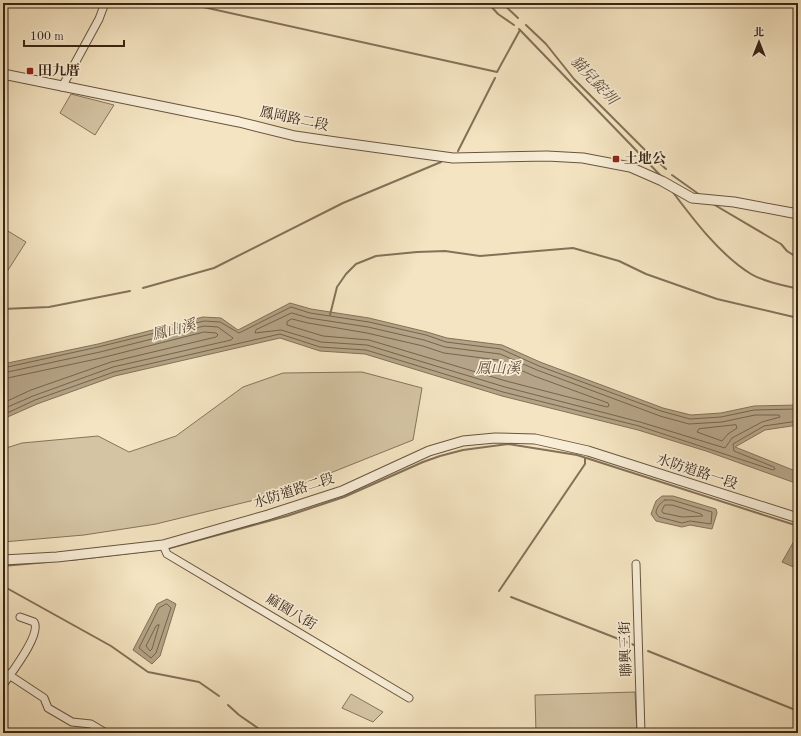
<svg xmlns="http://www.w3.org/2000/svg" width="801" height="736" font-family="'Old Standard TT','Noto Serif TC',serif">
<rect width="100%" height="100%" fill="#f4e4c1"/>
<filter id="stains"><feTurbulence type="fractalNoise" baseFrequency=".005" numOctaves="4"/><feColorMatrix values="0 0 0 0 .2 0 0 0 0 .09 0 0 0 0 .02 0 0 0 .5 -.17"/></filter>
<radialGradient id="worn" r=".72"><stop offset=".6" stop-color="#630" stop-opacity="0"/><stop offset="1" stop-color="#630" stop-opacity=".3"/></radialGradient>
<!-- green -->
<path fill="#d4c4a3" stroke="#86745b" d="M 71,94 L 114,105 L 95,135 L 60,113 Z
M 3,228 L 26,242 L 3,278 Z
M 362,372 L 422,388 L 413,440 L 275,495 L 156,524 L 84,535 L 3,542 L 3,449 L 22,443 L 98,436 L 129,452 L 176,436 L 243,387 L 283,373 Z
M 635,692 L 637,733 L 536,733 L 535,695 Z
M 351,694 L 383,712 L 373,722 L 342,708 Z"/>
<!-- water -->
<path fill="#b4a386" stroke="#837158" d="M 290,303 L 311,309 L 369,318 L 427,332 L 447,338 L 502,345 L 540,362 L 663,408 L 691,415 L 721,413 L 754,406 L 798,405 L 798,425 L 765,430 L 735,447 L 798,472 L 798,484 L 706,451 L 638,430 L 502,396 L 365,354 L 320,351 L 280,338 L 115,376 L 37,404 L 3,419 L 3,364 L 98,344 L 203,317 L 221,318 L 238,330 Z
M 662,496 L 673,496 L 716,509 L 717,513 L 712,529 L 690,525 L 682,527 L 656,521 L 651,514 L 656,501 Z
M 794,541 L 798,543 L 798,569 L 782,562 Z
M 167,599 L 176,604 L 160,656 L 152,664 L 133,650 L 157,604 Z"/>
<g fill="none" stroke-linecap="round" stroke-linejoin="round">
<!-- shore -->
<path stroke="#76644c" stroke-width="1" d="M 292,313 L 309,318 L 368,327 L 424,340 L 445,347 L 500,354 L 537,370 L 660,416 L 689,424 L 722,422 L 755,415 L 779,415 L 780,417 L 762,422 L 732,438 L 725,448 L 640,422 L 505,387 L 367,345 L 321,342 L 281,330 L 255,333 L 256,330 Z
M 292,319 L 308,323 L 367,333 L 423,346 L 444,353 L 498,360 L 534,376 L 608,403 L 609,406 L 607,407 L 506,381 L 369,340 L 323,336 L 287,325 L 287,322 Z
M 3,368 L 98,347 L 204,321 L 220,322 L 239,333 L 291,307 L 310,313 L 369,322 L 426,335 L 446,342 L 501,349 L 539,366 L 661,411 L 690,419 L 721,417 L 754,410 L 798,409
M 3,373 L 100,352 L 204,326 L 218,327 L 233,338 L 231,340 L 113,367 L 33,396 L 3,409
M 3,379 L 101,358 L 204,332 L 216,333 L 218,335 L 216,337 L 111,362 L 31,390 L 3,403
M 3,415 L 35,400 L 114,372 L 280,334 L 320,347 L 366,350 L 503,392 L 639,426 L 773,470 L 775,469 L 774,467 L 734,451 L 733,444 L 764,426 L 798,421
M 736,425 L 737,428 L 728,434 L 722,441 L 697,432 L 699,429 Z
M 665,500 L 672,500 L 712,512 L 711,524 L 690,521 L 682,523 L 659,517 L 656,513 C 656,508 660,503 665,500 Z
M 665,505 L 672,505 L 701,514 L 703,516 L 682,517 L 663,513 L 662,511 Z
M 167,604 L 171,608 L 156,653 L 151,658 L 139,648 L 159,608 Z
M 159,625 L 152,649 L 150,651 L 146,646 L 156,626 Z"/>
<!-- stream -->
<path stroke="#837158" stroke-width="2" d="M 185,3 L 497,72 L 520,30
M 488,3 L 498,14 L 514,25
M 502,3 L 518,18
M 526,25 L 546,44 L 574,79 L 646,151
M 519,29 L 660,175
M 458,151 L 495,78
M 655,159 L 666,169
M 672,175 L 700,195
M 672,191 C 693,219 720,255 751,274 C 764,282 783,285 798,289
M 713,204 L 781,244 L 787,251 L 798,258
M 143,288 L 214,268 L 343,203 L 441,162
M 3,309 L 49,307 L 130,291
M 330,315 L 337,287 L 346,274 L 356,264 L 376,256 L 417,252 L 445,251 L 480,256 L 573,248 L 619,261 L 646,274 L 717,299 L 798,318
M 170,548 L 287,516 L 344,497 L 423,462 L 440,456 L 463,450 L 508,444 L 577,455 L 798,526
M 71,560 L 164,549
M 3,566 L 47,562
M 3,586 L 111,646 L 148,672 L 199,682 L 219,696
M 499,591 L 585,464 L 585,458
M 511,597 L 634,645
M 648,651 L 798,711
M 228,705 L 239,715 L 265,733"/>
<!-- minor casing -->
<g stroke="#68553e" stroke-width="9">
<path id="minor" d="M 62,87 L 99,19 L 105,3
M 163,545 L 167,554 L 409,698
M 636,564 L 641,733
M 3,671 L 44,698 L 48,708 L 72,722 L 91,724 L 106,733
M 3,685 C 11,673 42,634 34,622 L 20,617"/>
</g>
<!-- tertiary casing -->
<g stroke="#68553e" stroke-width="11">
<path id="tertiary" d="M 3,74 L 239,122 L 295,136 L 336,142 L 453,158 L 547,156 L 583,158 L 630,167 L 662,181 L 692,198 L 734,202 L 798,214
M 3,560 L 57,557 L 163,545 L 268,515 L 342,491 L 429,451 L 463,441 L 495,438 L 535,439 L 588,451 L 798,518"/>
</g>
<!-- minor -->
<use href="#minor" stroke="#f8edd7" stroke-width="7"/>
<!-- tertiary -->
<use href="#tertiary" stroke="#f8edd7" stroke-width="9"/>
</g>
<!-- markers -->
<g fill="#8f2418" stroke="#f8edd7" stroke-width="1.5">
<rect x="26" y="67" width="8" height="8" rx="2"/>
<rect x="612" y="155" width="8" height="8" rx="2"/>
</g>
<g text-anchor="middle" dominant-baseline="central" stroke-width="3.5" stroke-linejoin="round" paint-order="stroke">
<!-- poi labels -->
<g font-size="14" font-weight="bold" fill="#392513" stroke="#f8edd7" text-anchor="start">
<text x="38" y="71">田九厝</text>
<text x="624" y="159">土地公</text>
</g>
<!-- street labels -->
<g font-size="14" fill="#392513" stroke="#f8edd7">
<text transform="translate(294 119) rotate(12)">鳳岡路二段</text>
<text transform="translate(697 472) rotate(18)">水防道路一段</text>
<text transform="translate(294 491) rotate(-18)">水防道路二段</text>
<text transform="translate(291 612) rotate(31)">麻園八街</text>
<text transform="translate(626 649) rotate(-92)">聯興三街</text>
</g>
<!-- water labels -->
<g font-size="15" font-style="italic" fill="#64513b" stroke="#f8edd7">
<text transform="translate(593 81) rotate(47)">貓兒錠圳</text>
<text transform="translate(174 331) rotate(-14)">鳳山溪</text>
<text x="498" y="369">鳳山溪</text>
</g>
</g>
<!-- margin -->
<rect width="801" height="736" fill="none" stroke="#f4e4c1" stroke-width="16"/>
<rect x="4" y="4" width="793" height="728" fill="none" stroke="#392513" stroke-width="2"/>
<rect x="8" y="8" width="785" height="720" fill="none" stroke="#392513"/>
<!-- north arrow -->
<g transform="translate(759 42)" stroke="#f8edd7" stroke-width="3" paint-order="stroke">
<path d="M0-3L7 15L0 10L-7 15Z" fill="#392513"/>
<text y="-6" font-size="11" font-weight="bold" text-anchor="middle" fill="#392513">北</text>
</g>
<!-- scale -->
<path d="M24 40v6h100v-6" fill="none" stroke="#392513" stroke-width="2"/>
<text x="30" y="40" font-size="12" fill="#392513" stroke="#f8edd7" stroke-width="3" paint-order="stroke">100 m</text>
<rect width="100%" height="100%" filter="url(#stains)"/>
<rect width="100%" height="100%" fill="url(#worn)"/>
</svg>
